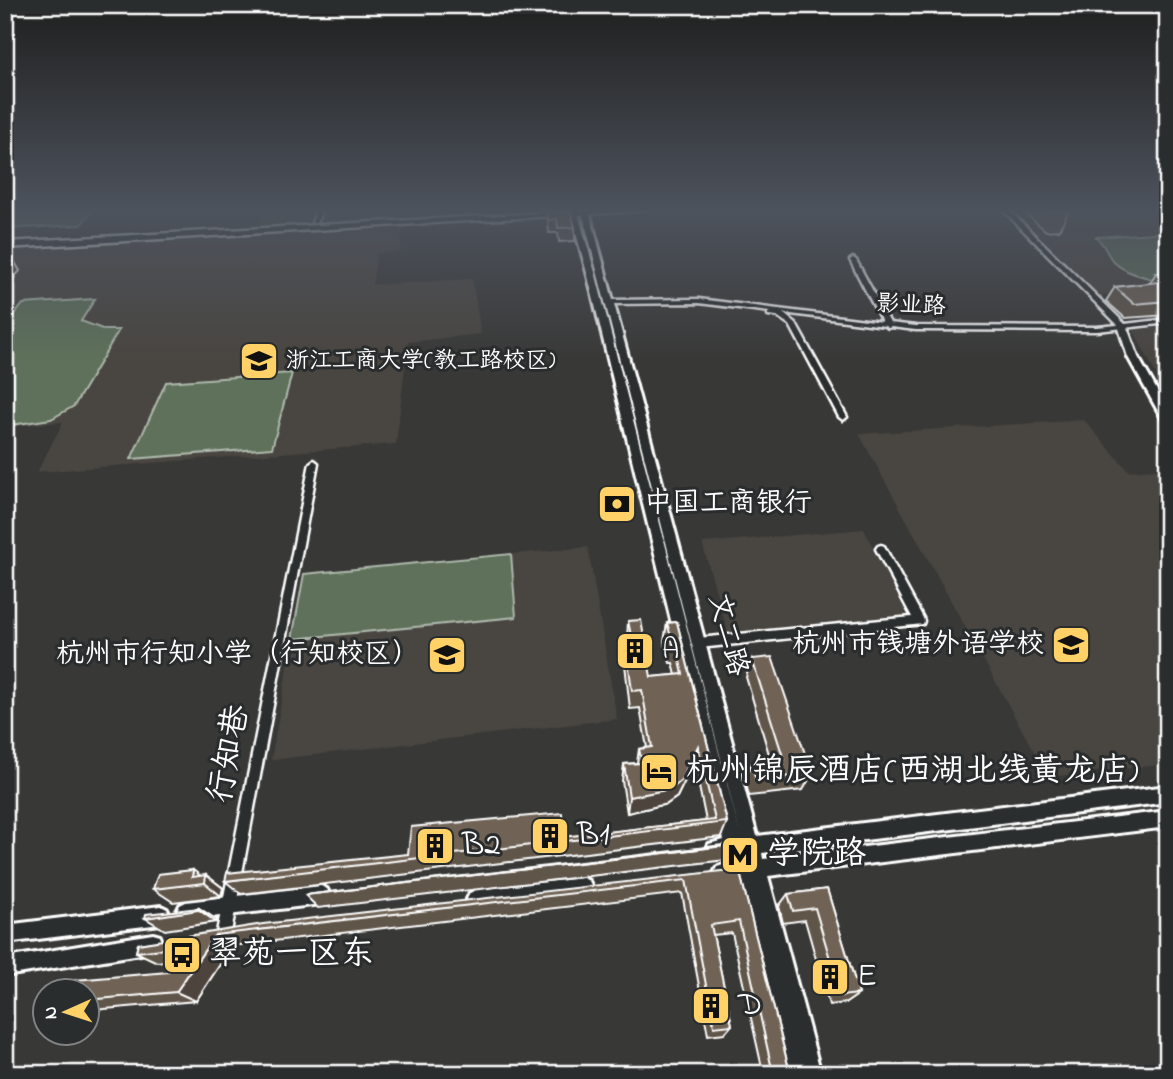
<svg xmlns="http://www.w3.org/2000/svg" width="1173" height="1079" font-family="'Indie Flower','LXGW WenKai TC',sans-serif">
<rect width="100%" height="100%" fill="#383836"/>
<filter id="ink" filterUnits="userSpaceOnUse"><feTurbulence type="fractalNoise" baseFrequency=".0143" numOctaves="2"/><feDisplacementMap in="SourceGraphic" scale="14" xChannelSelector="R" yChannelSelector="G"/><feConvolveMatrix kernelMatrix="1 2 1 2 8 2 1 2 1" color-interpolation-filters="sRGB"/></filter>
<g filter="url(#ink)">
<!-- built -->
<path fill="#494540" d="M 263,211 L 442,211 L 405,214 L 400,252 L 377,253 L 372,285 L 472,279 L 481,334 L 408,342 L 396,444 L 37,472 L 63,422 L 5,427 L 5,329 L 10,298 L 5,298 L 5,248 L 252,236 Z
M 1010,211 L 1168,211 L 1168,291 L 1095,295 Z
M 1168,327 L 1168,396 L 1167,396 L 1133,329 Z
M 1084,420 L 1129,471 L 1168,468 L 1168,764 L 1048,777 L 859,434 Z
M 864,529 L 908,617 L 728,633 L 702,543 Z
M 588,547 L 617,719 L 271,760 L 304,574 Z"/>
<!-- green -->
<path fill="#5e715a" stroke="#aeb8ac" stroke-width="2" d="M 5,211 L 92,211 L 81,225 L 5,229 Z
M 1168,232 L 1168,284 C 1150,277 1130,276 1115,263 C 1106,255 1106,245 1096,237 Z
M 95,299 L 81,321 L 105,330 L 119,330 L 74,406 L 51,419 L 5,426 L 5,337 L 13,326 L 6,326 L 23,304 Z
M 292,373 L 272,448 L 131,459 L 166,382 Z
M 511,554 L 516,617 L 292,639 L 304,574 Z"/>
<g fill="none" stroke-linecap="round" stroke-linejoin="round">
<!-- street casing -->
<g stroke="#fff" stroke-width="5">
<path id="street" d="M 316,211 L 322,211 L 316,223 L 312,223 Z
M 1004,211 L 1010,211 L 1125,324 L 1168,319 L 1168,323 L 1097,331 L 916,330 L 891,327 L 888,328 L 885,326 L 783,313 L 796,324 L 847,417 L 843,420 L 839,417 L 790,325 L 777,316 L 768,315 L 768,313 L 770,312 L 699,303 L 611,304 L 608,302 L 611,300 L 699,299 L 882,322 L 850,260 L 853,258 L 856,260 L 890,323 L 916,326 L 1097,327 L 1118,325 Z
M 314,460 L 318,463 L 231,932 L 229,937 L 224,939 L 219,937 L 217,932 L 310,463 Z
M 881,545 L 884,546 L 923,618 L 924,621 L 923,624 L 699,648 L 695,646 L 694,643 L 695,640 L 699,638 L 912,617 L 876,549 L 878,546 Z"/>
</g>
<!-- secondary casing -->
<g stroke="#fff" stroke-width="6">
<path id="secondary" d="M 570,211 L 577,211 L 596,276 L 741,838 L 582,211 L 589,211 L 757,836 L 1168,786 L 1168,802 L 762,853 L 763,859 L 1168,811 L 1168,827 L 768,876 L 821,1074 L 781,1074 L 734,880 L 723,882 L 717,879 L 714,873 L 717,867 L 730,863 L 728,857 L 715,859 L 709,856 L 706,850 L 709,844 L 724,840 L 588,276 Z
M 1122,322 L 1126,325 L 1138,357 L 1168,410 L 1168,423 L 1163,420 L 1128,357 L 1118,325 Z
M 583,878 L 589,881 L 592,887 L 589,893 L 583,896 L 476,908 L 470,905 L 467,899 L 470,893 L 476,890 Z
M 321,886 L 327,889 L 330,895 L 327,901 L 321,904 L 186,920 L 180,917 L 177,911 L 180,905 L 186,902 Z
M 161,906 L 167,909 L 170,915 L 167,921 L 161,924 L 5,943 L 5,925 Z
M 153,934 L 160,936 L 162,943 L 160,950 L 153,952 L 5,976 L 5,958 Z"/>
</g>
<!-- primary casing -->
<g stroke="#fff" stroke-width="5">
<path id="primary" d="M 580,211 L 639,211 L 5,248 L 5,242 Z"/>
</g>
<!-- street -->
<use href="#street" fill="#2a2d2e" fill-rule="evenodd"/>
<!-- secondary -->
<use href="#secondary" fill="#2a2d2e" fill-rule="evenodd"/>
<!-- primary -->
<use href="#primary" fill="#2a2d2e" fill-rule="evenodd"/>
</g>
<!-- wall -->
<path fill="#60554a" stroke="#fff" stroke-width="2" d="M 547,211 L 575,227 L 575,241 L 559,242 L 558,233 L 549,233 Z
M 1028,211 L 1069,211 L 1059,230 L 1046,231 L 1027,215 Z
M 1156,273 L 1168,273 L 1168,315 L 1125,318 L 1106,301 L 1115,287 L 1150,283 Z
M 628,621 L 651,677 L 676,675 L 673,663 L 670,663 L 664,642 L 667,623 L 677,622 L 727,822 L 721,837 L 241,894 L 225,881 L 563,837 L 706,821 L 694,762 L 677,797 L 667,804 L 627,813 L 622,781 L 624,764 L 637,763 L 639,749 L 647,748 L 640,708 L 630,709 L 625,664 L 626,645 L 628,645 L 627,640 Z
M 752,659 L 812,774 L 803,790 L 749,796 L 745,780 L 751,764 L 771,761 L 746,677 Z
M 732,845 L 726,860 L 318,908 L 305,895 Z
M 739,869 L 789,1069 L 836,1074 L 759,1074 L 763,1072 L 732,933 L 713,935 L 732,1025 L 725,1033 L 708,1035 L 682,893 L 232,946 L 196,1001 L 93,1010 L 88,1008 L 88,991 L 168,972 L 177,960 L 157,962 L 136,952 L 138,944 Z
M 206,875 L 223,888 L 221,896 L 173,902 L 153,889 Z
M 827,889 L 859,994 L 846,1003 L 829,1005 L 805,920 L 783,923 L 779,906 L 788,894 Z
M 199,908 L 217,920 L 216,922 L 165,930 L 145,918 Z"/>
<!-- shaded-wall -->
<path fill="#4e453c" stroke="#fff" stroke-width="2" d="M 9,252 L 20,271 L 5,288 L 5,256 Z
M 698,746 L 694,762 L 677,797 L 667,804 L 627,813 L 629,797 Z
M 193,870 L 205,879 L 206,875 L 223,888 L 221,896 L 205,883 L 192,877 Z
M 199,908 L 217,920 L 216,922 L 199,910 Z
M 215,935 L 232,946 L 196,1001 L 176,992 Z"/>
<!-- building -->
<path fill="#706356" stroke="#fff" stroke-width="2" d="M 547,211 L 571,213 L 575,227 L 558,228 L 557,219 L 548,220 Z
M 1156,273 L 1168,273 L 1168,301 L 1134,304 L 1115,287 L 1167,281 Z
M 641,620 L 651,677 L 683,674 L 676,644 L 673,644 L 667,623 L 677,622 L 727,822 L 225,881 L 227,873 L 408,854 L 411,827 L 562,813 L 563,837 L 715,820 L 698,746 L 681,781 L 671,789 L 629,797 L 624,764 L 642,763 L 639,749 L 652,747 L 642,690 L 632,691 L 626,645 L 633,645 L 628,621 Z
M 772,657 L 812,774 L 756,780 L 751,764 L 784,760 L 752,659 Z
M 732,844 L 732,845 L 305,895 Z
M 739,869 L 789,1069 L 836,1070 L 836,1074 L 767,1074 L 766,1070 L 772,1069 L 739,921 L 711,925 L 732,1025 L 714,1027 L 686,880 L 215,935 L 176,992 L 88,1000 L 88,991 L 72,991 L 75,980 L 168,972 L 187,946 L 136,952 L 138,944 L 263,924 Z
M 193,870 L 192,877 L 206,875 L 205,883 L 153,889 L 158,874 Z
M 827,889 L 859,994 L 841,996 L 815,908 L 793,911 L 788,894 Z
M 199,908 L 199,910 L 145,918 L 146,914 Z"/>
</g>
<!-- sky -->
<linearGradient id="sky" x2="0" y2="1"><stop stop-color="#1f1f1e"/><stop offset="0.58" stop-color="#4d535d"/><stop offset="1" stop-color="#4d535d" stop-opacity="0"/></linearGradient>
<rect width="1173" height="363" fill="url(#sky)"/>
<!-- icons -->
<defs>
<g id="university-square" transform="scale(2.0125)"><rect x="-9" y="-9" width="18" height="18" rx="4" fill="#ffd166" stroke="#2a2d2e"/><path d="M0-5L7-2L0 1L-7-2ZM-4 1L0 2.5L4 1V4Q0 6-4 4Z" fill="#111"/></g>
<g id="bank-square" transform="scale(2.0125)"><rect x="-9" y="-9" width="18" height="18" rx="4" fill="#ffd166" stroke="#2a2d2e"/><path d="M-6-4H6V4H-6ZM0-2.3a2.3 2.3 0 1 0 0 4.6a2.3 2.3 0 1 0 0-4.6Z" fill="#111"/></g>
<g id="school-square" transform="scale(2.0125)"><rect x="-9" y="-9" width="18" height="18" rx="4" fill="#ffd166" stroke="#2a2d2e"/><path d="M0-5L7-2L0 1L-7-2ZM-4 1L0 2.5L4 1V4Q0 6-4 4Z" fill="#111"/></g>
<g id="building-square" transform="scale(2.0125)"><rect x="-9" y="-9" width="18" height="18" rx="4" fill="#ffd166" stroke="#2a2d2e"/><path d="M-4-6H4V6H1V3H-1V6H-4ZM-2.5-4.3h1.7v1.8h-1.7ZM.8-4.3h1.7v1.8H.8ZM-2.5-1h1.7V.8h-1.7ZM.8-1h1.7V.8H.8Z" fill="#111"/></g>
<g id="hotel-square" transform="scale(2.0125)"><rect x="-9" y="-9" width="18" height="18" rx="4" fill="#ffd166" stroke="#2a2d2e"/><path d="M-6-4.5h1.5V1H6V5H4.5V3h-9V5H-6ZM-4 0a1.8 1.8 0 1 1 3.6 0ZM.5 0V-2.5h3Q6-2.5 6 0Z" fill="#111"/></g>
<g id="metro-square" transform="scale(2.0125)"><rect x="-9" y="-9" width="18" height="18" rx="4" fill="#ffd166" stroke="#2a2d2e"/><path d="M-5.5 5V-5H-3L0 0L3-5H5.5V5H3V-.5L0 4L-3-.5V5Z" fill="#111"/></g>
<g id="bus-square" transform="scale(2.0125)"><rect x="-9" y="-9" width="18" height="18" rx="4" fill="#ffd166" stroke="#2a2d2e"/><path d="M-5-6H5V4H4V6H2V4H-2V6H-4V4H-5ZM-3.5-4V0h7V-4ZM-3.5 1.2v1.5H-2V1.2ZM2 1.2v1.5H3.5V1.2Z" fill="#111"/></g>
</defs>
<g fill-rule="evenodd">
<use href="#university-square" x="259" y="361"/>
<use href="#bank-square" x="617" y="504"/>
<use href="#school-square" x="1071" y="645"/>
<use href="#building-square" x="635" y="651"/>
<use href="#school-square" x="447" y="655"/>
<use href="#hotel-square" x="659" y="772"/>
<use href="#building-square" x="550" y="836"/>
<use href="#building-square" x="435" y="846"/>
<use href="#metro-square" x="740" y="855"/>
<use href="#bus-square" x="182" y="955"/>
<use href="#building-square" x="830" y="977"/>
<use href="#building-square" x="711" y="1006"/>
</g>
<g text-anchor="middle" dominant-baseline="central" stroke-width="6" stroke-linejoin="round" paint-order="stroke">
<!-- far-street labels -->
<g font-size="23" fill="#fff" stroke="#2a2d2e">
<text transform="translate(911 306) rotate(3)">影业路</text>
</g>
<!-- far-poi labels -->
<g font-size="23" fill="#fff" stroke="#2a2d2e" text-anchor="start">
<text x="286" y="361">浙江工商大学(教工路校区)</text>
</g>
<!-- poi labels -->
<g font-size="28" fill="#fff" stroke="#2a2d2e" text-anchor="start">
<text x="644" y="504">中国工商银行</text>
<text x="1044" y="645" text-anchor="end">杭州市钱塘外语学校</text>
<text x="662" y="651">A</text>
<text x="420" y="655" text-anchor="end">杭州市行知小学（行知校区）</text>
</g>
<!-- street labels -->
<g font-size="28" fill="#fff" stroke="#2a2d2e">
<text transform="translate(727 635) rotate(75)">文二路</text>
</g>
<!-- near-street labels -->
<g font-size="33" fill="#fff" stroke="#2a2d2e">
<text transform="translate(230 754) rotate(-79)">行知巷</text>
</g>
<!-- near-poi labels -->
<g font-size="33" fill="#fff" stroke="#2a2d2e" text-anchor="start">
<text x="686" y="772">杭州锦辰酒店(西湖北线黄龙店)</text>
<text x="577" y="836">B1</text>
<text x="462" y="846">B2</text>
<text x="767" y="855">学院路</text>
<text x="209" y="955">翠苑一区东</text>
<text x="857" y="977">E</text>
<text x="738" y="1006">D</text>
</g>
</g>
<!-- margin -->
<rect width="1173" height="1079" fill="none" stroke="#2a2d2e" stroke-width="28"/>
<rect x="14" y="14" width="1145" height="1051" fill="none" stroke="#fff" stroke-width="2.5" filter="url(#ink)"/>
<!-- north arrow -->
<g transform="translate(66 1012) rotate(267)"><circle r="33" fill="#2a2d2e" stroke="#7f8182" stroke-width="2"/>
<path d="M0-5L12 26L0 18L-12 26Z" fill="#ffd166"/>
<text y="-10" font-size="19" font-weight="bold" text-anchor="middle" fill="#ffffff">N</text>
</g>
</svg>
